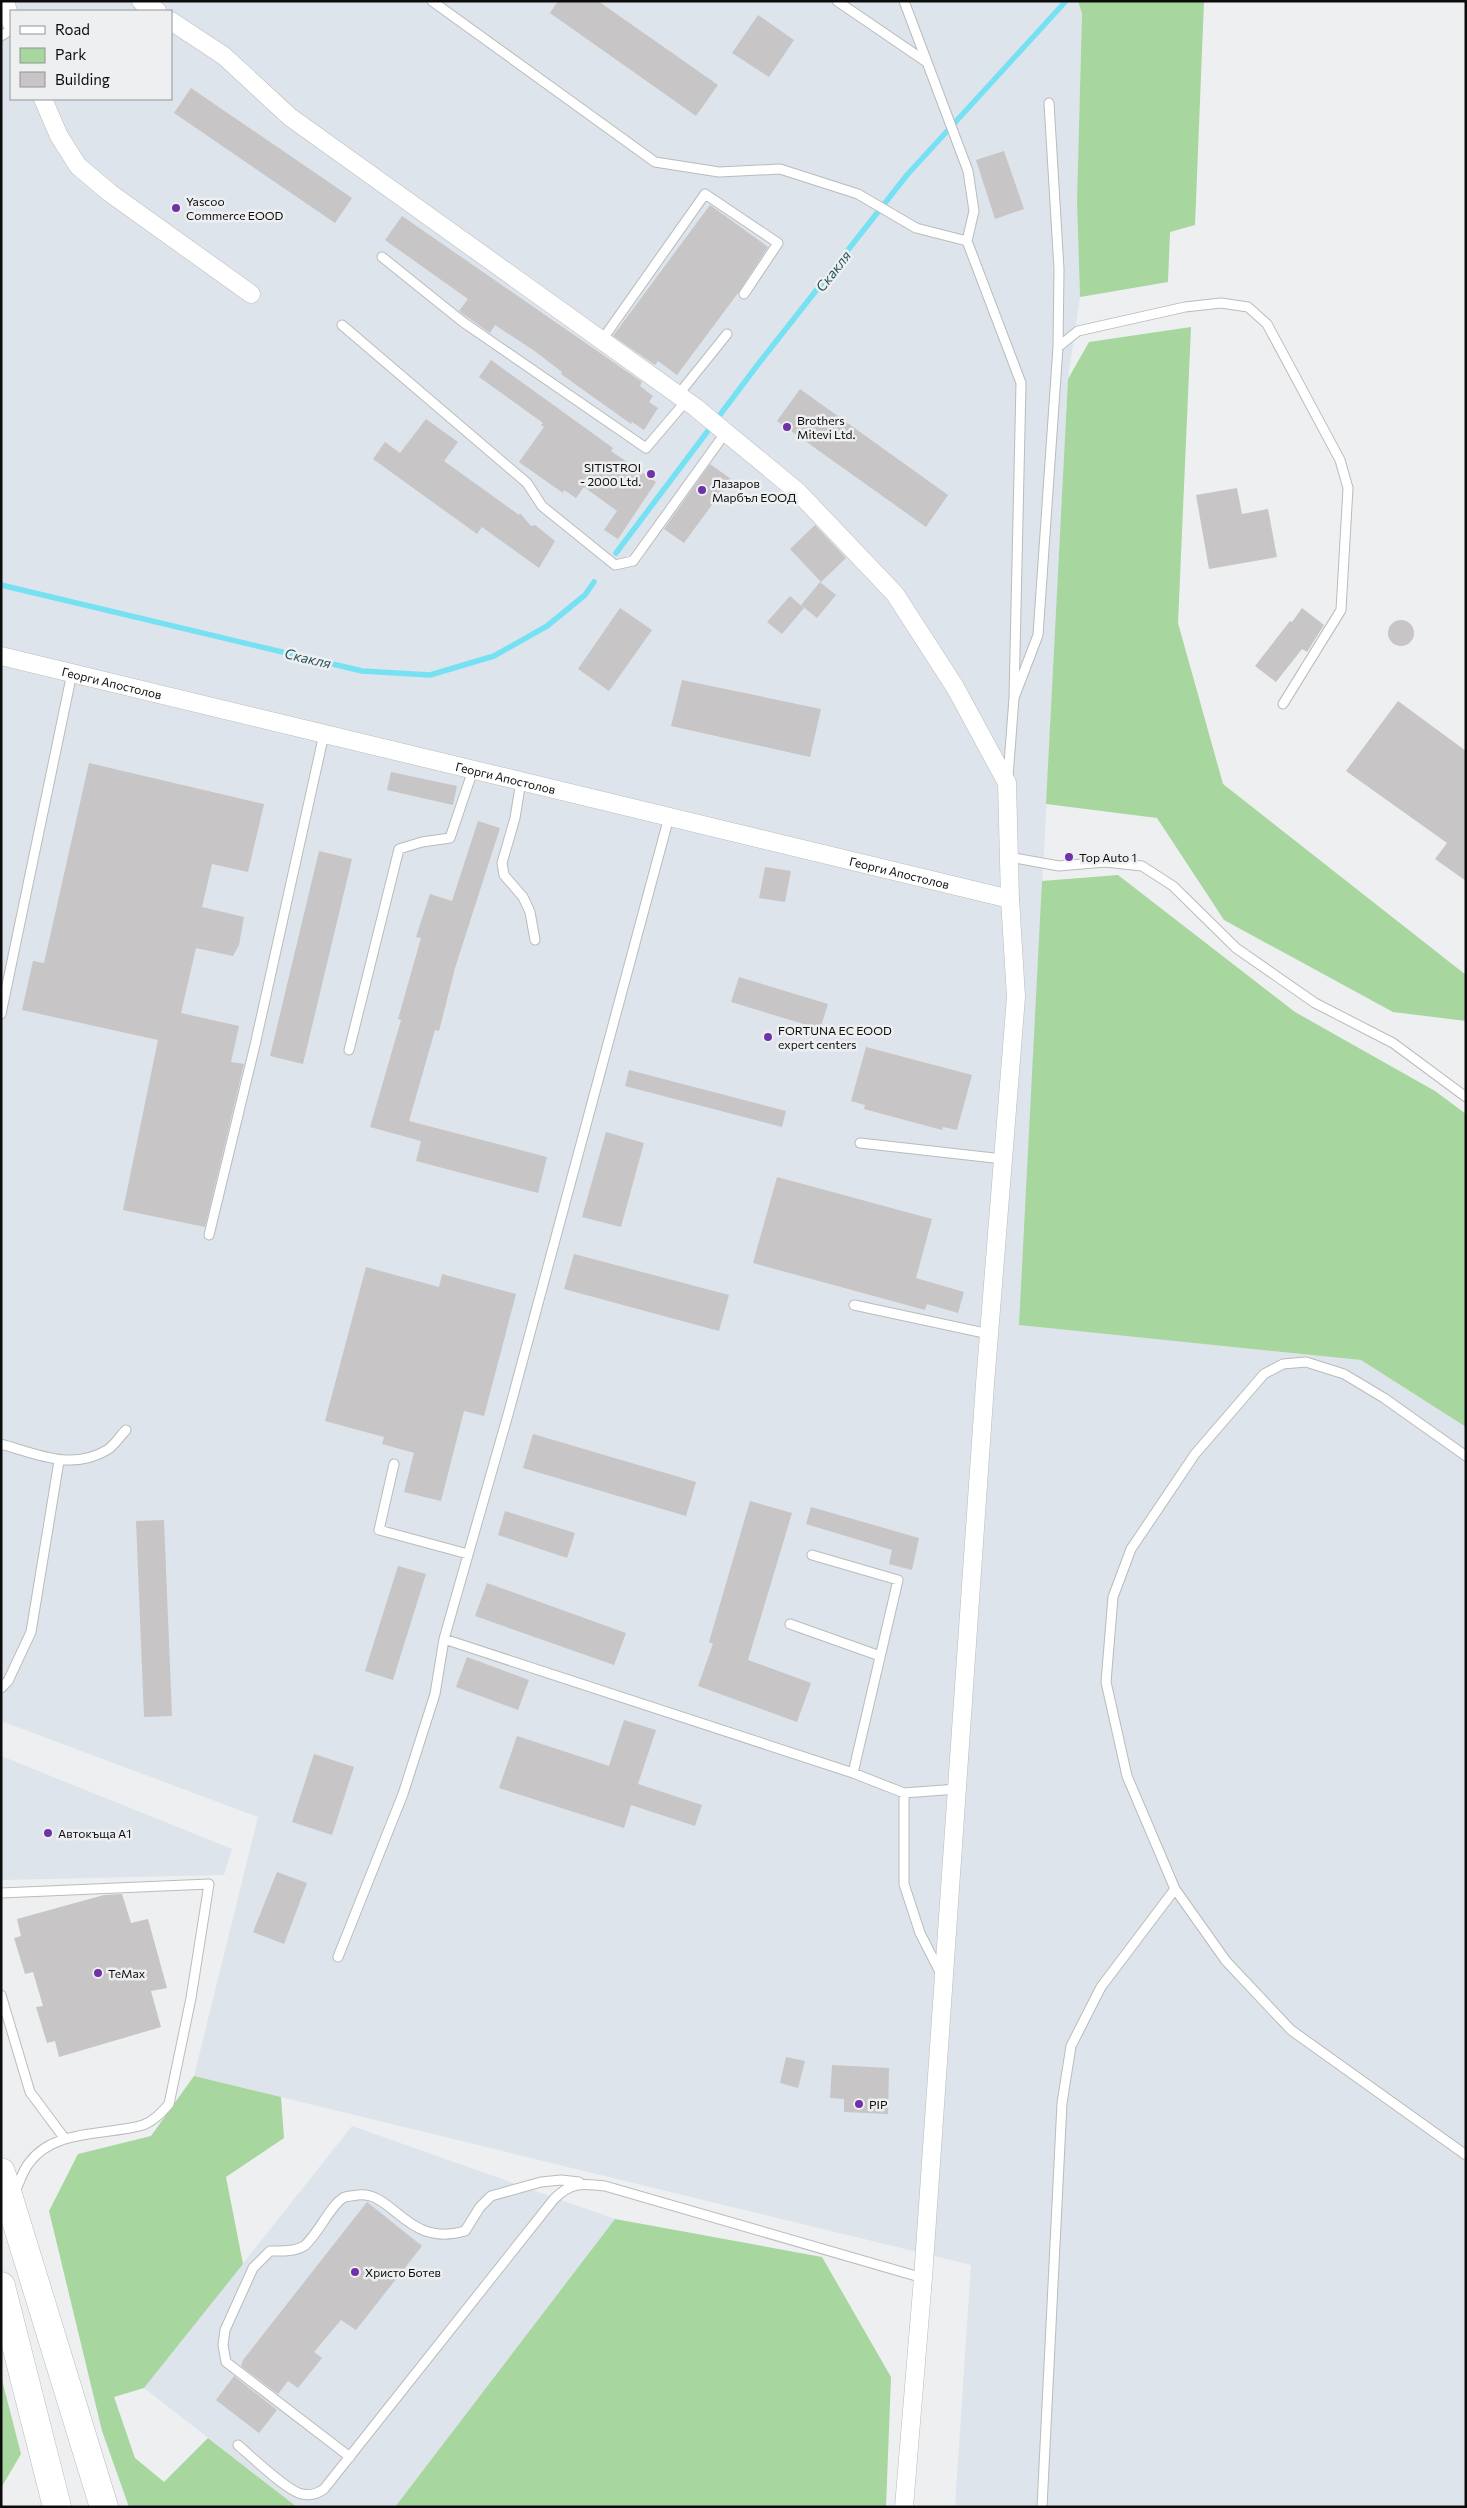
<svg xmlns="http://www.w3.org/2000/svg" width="1467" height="2508" font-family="Commissioner,sans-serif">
<rect width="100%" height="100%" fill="#eeeff0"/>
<!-- built -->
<path fill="#dee4eb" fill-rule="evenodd" d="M 1,1 L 1078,1 L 1082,14 L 1077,201 L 1080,297 L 1068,379 L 1020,1325 L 1361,1360 L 1466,1427 L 1466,2507 L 955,2507 L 971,2265 L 194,2076 L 258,1817 L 1,1721 ZM 11,11 L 171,11 L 171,99 L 11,99 Z
M 1,1756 L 232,1849 L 224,1875 L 1,1880 Z
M 352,2126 L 615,2219 L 395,2507 L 297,2507 L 144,2388 Z"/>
<!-- green -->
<path fill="#a7d69f" d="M 1078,1 L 1204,1 L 1195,225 L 1170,232 L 1168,282 L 1080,297 L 1077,201 L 1082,14 Z
M 1191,327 L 1178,623 L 1223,784 L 1466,975 L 1466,1021 L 1393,1012 L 1224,920 L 1157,818 L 1046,804 L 1068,379 L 1089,342 Z
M 1118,875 L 1295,1012 L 1435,1091 L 1466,1114 L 1466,1427 L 1361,1360 L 1019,1325 L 1042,881 Z
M 194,2076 L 281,2097 L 284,2138 L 226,2177 L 243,2264 L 144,2388 L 114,2397 L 135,2458 L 164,2482 L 208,2438 L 297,2507 L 129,2507 L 102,2431 L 49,2211 L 78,2154 L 151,2136 Z
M 615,2219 L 822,2257 L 891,2377 L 886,2507 L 395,2507 Z
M 1,2376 L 21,2454 L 1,2488 Z"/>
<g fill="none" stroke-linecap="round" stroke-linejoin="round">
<!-- stream -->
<path stroke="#76e1f3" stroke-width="5.5" d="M 616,553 L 759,363 L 907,175 L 1066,1
M 1,585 L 362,671 L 430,675 L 494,656 L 547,626 L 585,595 L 594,582"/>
</g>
<!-- building -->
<path fill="#c7c5c5" d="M 558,1 L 598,1 L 718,85 L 696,116 L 550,13 Z
M 758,15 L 794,40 L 769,77 L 732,53 Z
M 191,88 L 352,198 L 335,223 L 174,113 Z
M 1004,151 L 1024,209 L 995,219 L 976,160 Z
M 710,205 L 768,247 L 738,293 L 677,375 L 658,361 L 655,365 L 613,336 Z
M 402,216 L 642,382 L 640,386 L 653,396 L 649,402 L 658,408 L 644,430 L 632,422 L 631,424 L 561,374 L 562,372 L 536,352 L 495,325 L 490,333 L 459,311 L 468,299 L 385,240 Z
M 491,360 L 613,448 L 611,451 L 656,482 L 618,539 L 604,530 L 617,511 L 584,487 L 576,498 L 564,490 L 563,493 L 519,462 L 544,427 L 541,425 L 543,423 L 479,377 Z
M 800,389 L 948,495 L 926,527 L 777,421 Z
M 426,419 L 458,442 L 444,461 L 519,515 L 520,513 L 531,526 L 535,525 L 555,541 L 539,568 L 482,527 L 477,534 L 373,459 L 385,442 L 400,453 Z
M 710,464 L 731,479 L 684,543 L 664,529 Z
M 1237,488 L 1242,514 L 1268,509 L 1277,557 L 1209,569 L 1196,495 Z
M 815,525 L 846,558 L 821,582 L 790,549 Z
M 820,582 L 836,595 L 817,618 L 801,605 Z
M 790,596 L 804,608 L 782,634 L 767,622 Z
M 620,608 L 652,630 L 609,691 L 578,669 Z
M 1302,608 L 1324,625 L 1307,652 L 1302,649 L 1276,682 L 1255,666 L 1290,621 L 1292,622 Z
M1388 633a13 13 0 1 1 26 0a13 13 0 1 1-26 0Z
M 682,680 L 821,709 L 810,757 L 671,726 Z
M 1398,701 L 1466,751 L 1466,881 L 1435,859 L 1447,843 L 1346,771 Z
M 89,763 L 264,804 L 248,872 L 212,864 L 202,907 L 244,917 L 239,945 L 233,956 L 196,948 L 181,1013 L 239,1026 L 231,1062 L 244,1064 L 205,1227 L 123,1210 L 158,1040 L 22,1010 L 33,961 L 44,963 Z
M 391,772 L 457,786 L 453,805 L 387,790 Z
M 478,821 L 500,828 L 455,968 L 439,1031 L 435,1030 L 409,1121 L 547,1157 L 538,1193 L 416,1161 L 421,1141 L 370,1127 L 401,1020 L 398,1019 L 421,938 L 416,937 L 430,894 L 452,901 Z
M 319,851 L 352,859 L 303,1064 L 270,1056 Z
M 765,867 L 791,871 L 785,902 L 759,898 Z
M 739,977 L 828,1004 L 820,1029 L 731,1002 Z
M 866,1047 L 972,1075 L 957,1130 L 943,1127 L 942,1130 L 864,1109 L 865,1105 L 851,1101 Z
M 629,1070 L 786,1111 L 782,1127 L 625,1086 Z
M 606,1132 L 644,1143 L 621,1227 L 582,1217 Z
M 777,1177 L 932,1219 L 916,1278 L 964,1292 L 958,1313 L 927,1304 L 925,1310 L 753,1263 Z
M 574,1254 L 729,1295 L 719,1331 L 564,1289 Z
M 366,1267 L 439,1287 L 442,1274 L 516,1294 L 484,1416 L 464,1411 L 441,1501 L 404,1492 L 414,1453 L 382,1444 L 384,1437 L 325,1421 Z
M 533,1434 L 696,1482 L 686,1516 L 523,1468 Z
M 750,1501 L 792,1513 L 748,1660 L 811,1683 L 797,1722 L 698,1686 L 713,1644 L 709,1642 Z
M 811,1507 L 919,1538 L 912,1570 L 889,1564 L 892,1550 L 806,1524 Z
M 505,1511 L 575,1533 L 567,1558 L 498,1535 Z
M 164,1520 L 172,1716 L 144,1717 L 136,1521 Z
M 398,1566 L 426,1574 L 393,1680 L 365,1671 Z
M 487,1583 L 626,1633 L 614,1665 L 475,1616 Z
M 467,1657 L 529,1680 L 518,1710 L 456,1687 Z
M 624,1720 L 656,1730 L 638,1784 L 702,1805 L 695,1826 L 631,1805 L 624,1828 L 499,1788 L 517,1736 L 609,1766 Z
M 314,1754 L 354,1767 L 332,1835 L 292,1822 Z
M 277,1872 L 307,1883 L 284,1944 L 253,1932 Z
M 122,1894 L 131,1923 L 148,1919 L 167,1988 L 151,1991 L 161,2027 L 59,2057 L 55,2041 L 47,2043 L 36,2007 L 43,2006 L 33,1972 L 25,1974 L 14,1938 L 21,1936 L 17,1919 L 104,1895 Z
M 786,2057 L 805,2061 L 798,2088 L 780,2083 Z
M 832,2065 L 889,2068 L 888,2114 L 844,2112 L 844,2099 L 830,2098 Z
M 367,2202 L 422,2246 L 356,2330 L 341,2320 L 314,2352 L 322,2358 L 298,2388 L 288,2381 L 278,2394 L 241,2366 L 243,2360 Z
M 234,2376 L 277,2410 L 259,2433 L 216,2400 Z"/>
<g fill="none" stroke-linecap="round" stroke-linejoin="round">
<!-- service casing -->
<g stroke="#babbbc" stroke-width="11">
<path id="service" d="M 432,1 L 655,162 L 719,172 L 780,169 L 858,194 L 916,228 L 967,241
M 837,1 L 925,61
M 904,1 L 968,171 L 974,211 L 967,241 L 1021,383 L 1014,698 L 1008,777
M 1,36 L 11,30
M 1049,103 L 1059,269 L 1058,347
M 382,257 L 463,322 L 646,448 L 686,401
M 342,325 L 527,483 L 542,506 L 615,565 L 633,561 L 726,432
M 602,340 L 705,194 L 778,243 L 744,294
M 678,395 L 727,334
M 1014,698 L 1038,635 L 1058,347 L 1078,331 L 1185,307 L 1221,303 L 1248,307 L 1267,324 L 1340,460 L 1348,488 L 1341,610 L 1283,704
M 521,781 L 515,818 L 502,863 L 504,875 L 523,897 L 530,912 L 535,940
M 1009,857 L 1059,866 L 1105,862 L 1142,866 L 1173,886 L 1236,948 L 1315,1003 L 1393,1043 L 1466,1097
M 1,1014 L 72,673
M 349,1050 L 399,849 L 422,842 L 450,838 L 473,770
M 860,1143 L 1003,1159
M 209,1235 L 255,1045 L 324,734
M 854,1305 L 989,1334
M 1,1444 C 37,1454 72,1471 107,1450 C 114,1446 120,1436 126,1430
M 1466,1456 L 1384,1398 L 1344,1374 L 1306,1362 L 1283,1364 L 1264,1374 L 1195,1454 L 1131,1549 L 1113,1597 L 1106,1682 L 1127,1776 L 1175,1889 L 1226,1961 L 1291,2030 L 1466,2155
M 394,1464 L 379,1530 L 468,1554
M 812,1555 L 898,1580 L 853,1773
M 790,1624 L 880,1656
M 444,1639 L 853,1773 L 904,1793 L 957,1789
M 1,1688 L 8,1681 L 31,1632 L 59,1461
M 904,1793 L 904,1884 L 920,1933 L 941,1974
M 1,1893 L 209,1884 L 191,1998 L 169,2104 C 162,2112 154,2121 143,2125 C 106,2136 55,2128 29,2163 C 22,2172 19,2184 14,2194
M 338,1957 L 403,1794 L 435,1694 L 444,1639 L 509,1411 L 669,817
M 1,1995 L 30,2092 L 65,2139
M 238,2445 C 252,2457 287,2491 302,2494 C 311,2496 317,2494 324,2489 L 554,2199 C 571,2182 582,2183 605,2186 L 923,2278
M 350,2457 L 226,2362 L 223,2345 L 225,2330 L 253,2268 L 270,2251 C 280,2251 295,2252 304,2246 C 317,2236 330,2206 343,2198 C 346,2196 354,2196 358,2195 C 394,2191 406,2248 465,2231 L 480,2207 L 491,2196 L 541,2182 L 561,2180 L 579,2182
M 1042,2507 L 1062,2103 L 1071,2046 L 1101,1987 L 1175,1889"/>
</g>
<!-- minor casing -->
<g stroke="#babbbc" stroke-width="19">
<g id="minor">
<path d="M 5,1 L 11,22"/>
<path d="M 141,1 L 157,11"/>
<path d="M 171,21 L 224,56 L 290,117 L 695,407 L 798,492 L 895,594 L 955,687 L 1007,783 L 1010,899 L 1016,997 L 985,1384 L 923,2278 L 904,2507"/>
<path d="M 43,99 L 59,136 L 78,166 L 110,193 L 251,294"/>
<path id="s1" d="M 1,656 L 1010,899"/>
</g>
</g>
<!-- primary casing -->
<g stroke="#babbbc" stroke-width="29">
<path id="primary" d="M 1,2172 L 104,2507
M 1,2286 L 57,2507"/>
</g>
<!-- service -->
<use href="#service" stroke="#fff" stroke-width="9"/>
<!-- minor -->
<use href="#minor" stroke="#fff" stroke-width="18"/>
<!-- primary -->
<use href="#primary" stroke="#fff" stroke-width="28"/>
</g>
<!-- markers -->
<g fill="#6f32a7" stroke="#eeeff0" stroke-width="2">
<circle cx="176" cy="208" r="5"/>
<circle cx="787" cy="427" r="5"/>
<circle cx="651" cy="474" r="5"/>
<circle cx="702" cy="490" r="5"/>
<circle cx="1069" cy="857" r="5"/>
<circle cx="768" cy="1037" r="5"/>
<circle cx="48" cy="1833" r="5"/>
<circle cx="98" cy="1973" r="5"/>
<circle cx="859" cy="2104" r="5"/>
<circle cx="355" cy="2272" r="5"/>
</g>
<g text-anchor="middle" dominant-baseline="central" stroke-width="5" stroke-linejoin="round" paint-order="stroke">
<!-- poi labels -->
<g font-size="12" fill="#0c0c0d" stroke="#eeeff0" text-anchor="start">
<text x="186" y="201">Yascoo<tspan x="186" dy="14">Commerce EOOD</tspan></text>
<text x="797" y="420">Brothers<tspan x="797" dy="14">Mitevi Ltd.</tspan></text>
<text x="641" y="467" text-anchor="end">SITISTROI<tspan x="641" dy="14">- 2000 Ltd.</tspan></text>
<text x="712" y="483">Лазаров<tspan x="712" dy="14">Марбъл ЕООД</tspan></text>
<text x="1079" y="857">Top Auto 1</text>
<text x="778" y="1030">FORTUNA EC EOOD<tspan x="778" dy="14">expert centers</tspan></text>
<text x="58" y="1833">Автокъща А1</text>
<text x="108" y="1973">TeMax</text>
<text x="869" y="2104">PIP</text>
<text x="365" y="2272">Христо Ботев</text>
</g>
<!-- street labels -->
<g font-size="12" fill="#0c0c0d" stroke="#eeeff0">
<text stroke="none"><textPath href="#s1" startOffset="114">Георги Апостолов</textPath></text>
<text stroke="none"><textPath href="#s1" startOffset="519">Георги Апостолов</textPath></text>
<text stroke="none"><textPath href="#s1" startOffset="924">Георги Апостолов</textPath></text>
</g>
<!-- water labels -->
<g font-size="14" font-style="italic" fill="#25545c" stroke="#eeeff0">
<text transform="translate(833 271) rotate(-52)">Скакля</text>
<text transform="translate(308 658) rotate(13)">Скакля</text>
</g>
</g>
<!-- border -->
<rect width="1467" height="2508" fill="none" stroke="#0c0c0d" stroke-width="5"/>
<!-- legend -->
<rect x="10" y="10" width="162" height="90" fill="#eeeff0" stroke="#949495"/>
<rect x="20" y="26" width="25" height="8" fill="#ffffff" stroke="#949495"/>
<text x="55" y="35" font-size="15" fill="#0c0c0d">Road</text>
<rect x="20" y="48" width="25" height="15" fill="#a7d69f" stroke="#949495"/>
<text x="55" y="60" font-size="15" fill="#0c0c0d">Park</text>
<rect x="20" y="72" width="25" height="15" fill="#c7c5c5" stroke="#949495"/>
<text x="55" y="85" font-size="15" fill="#0c0c0d">Building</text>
</svg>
